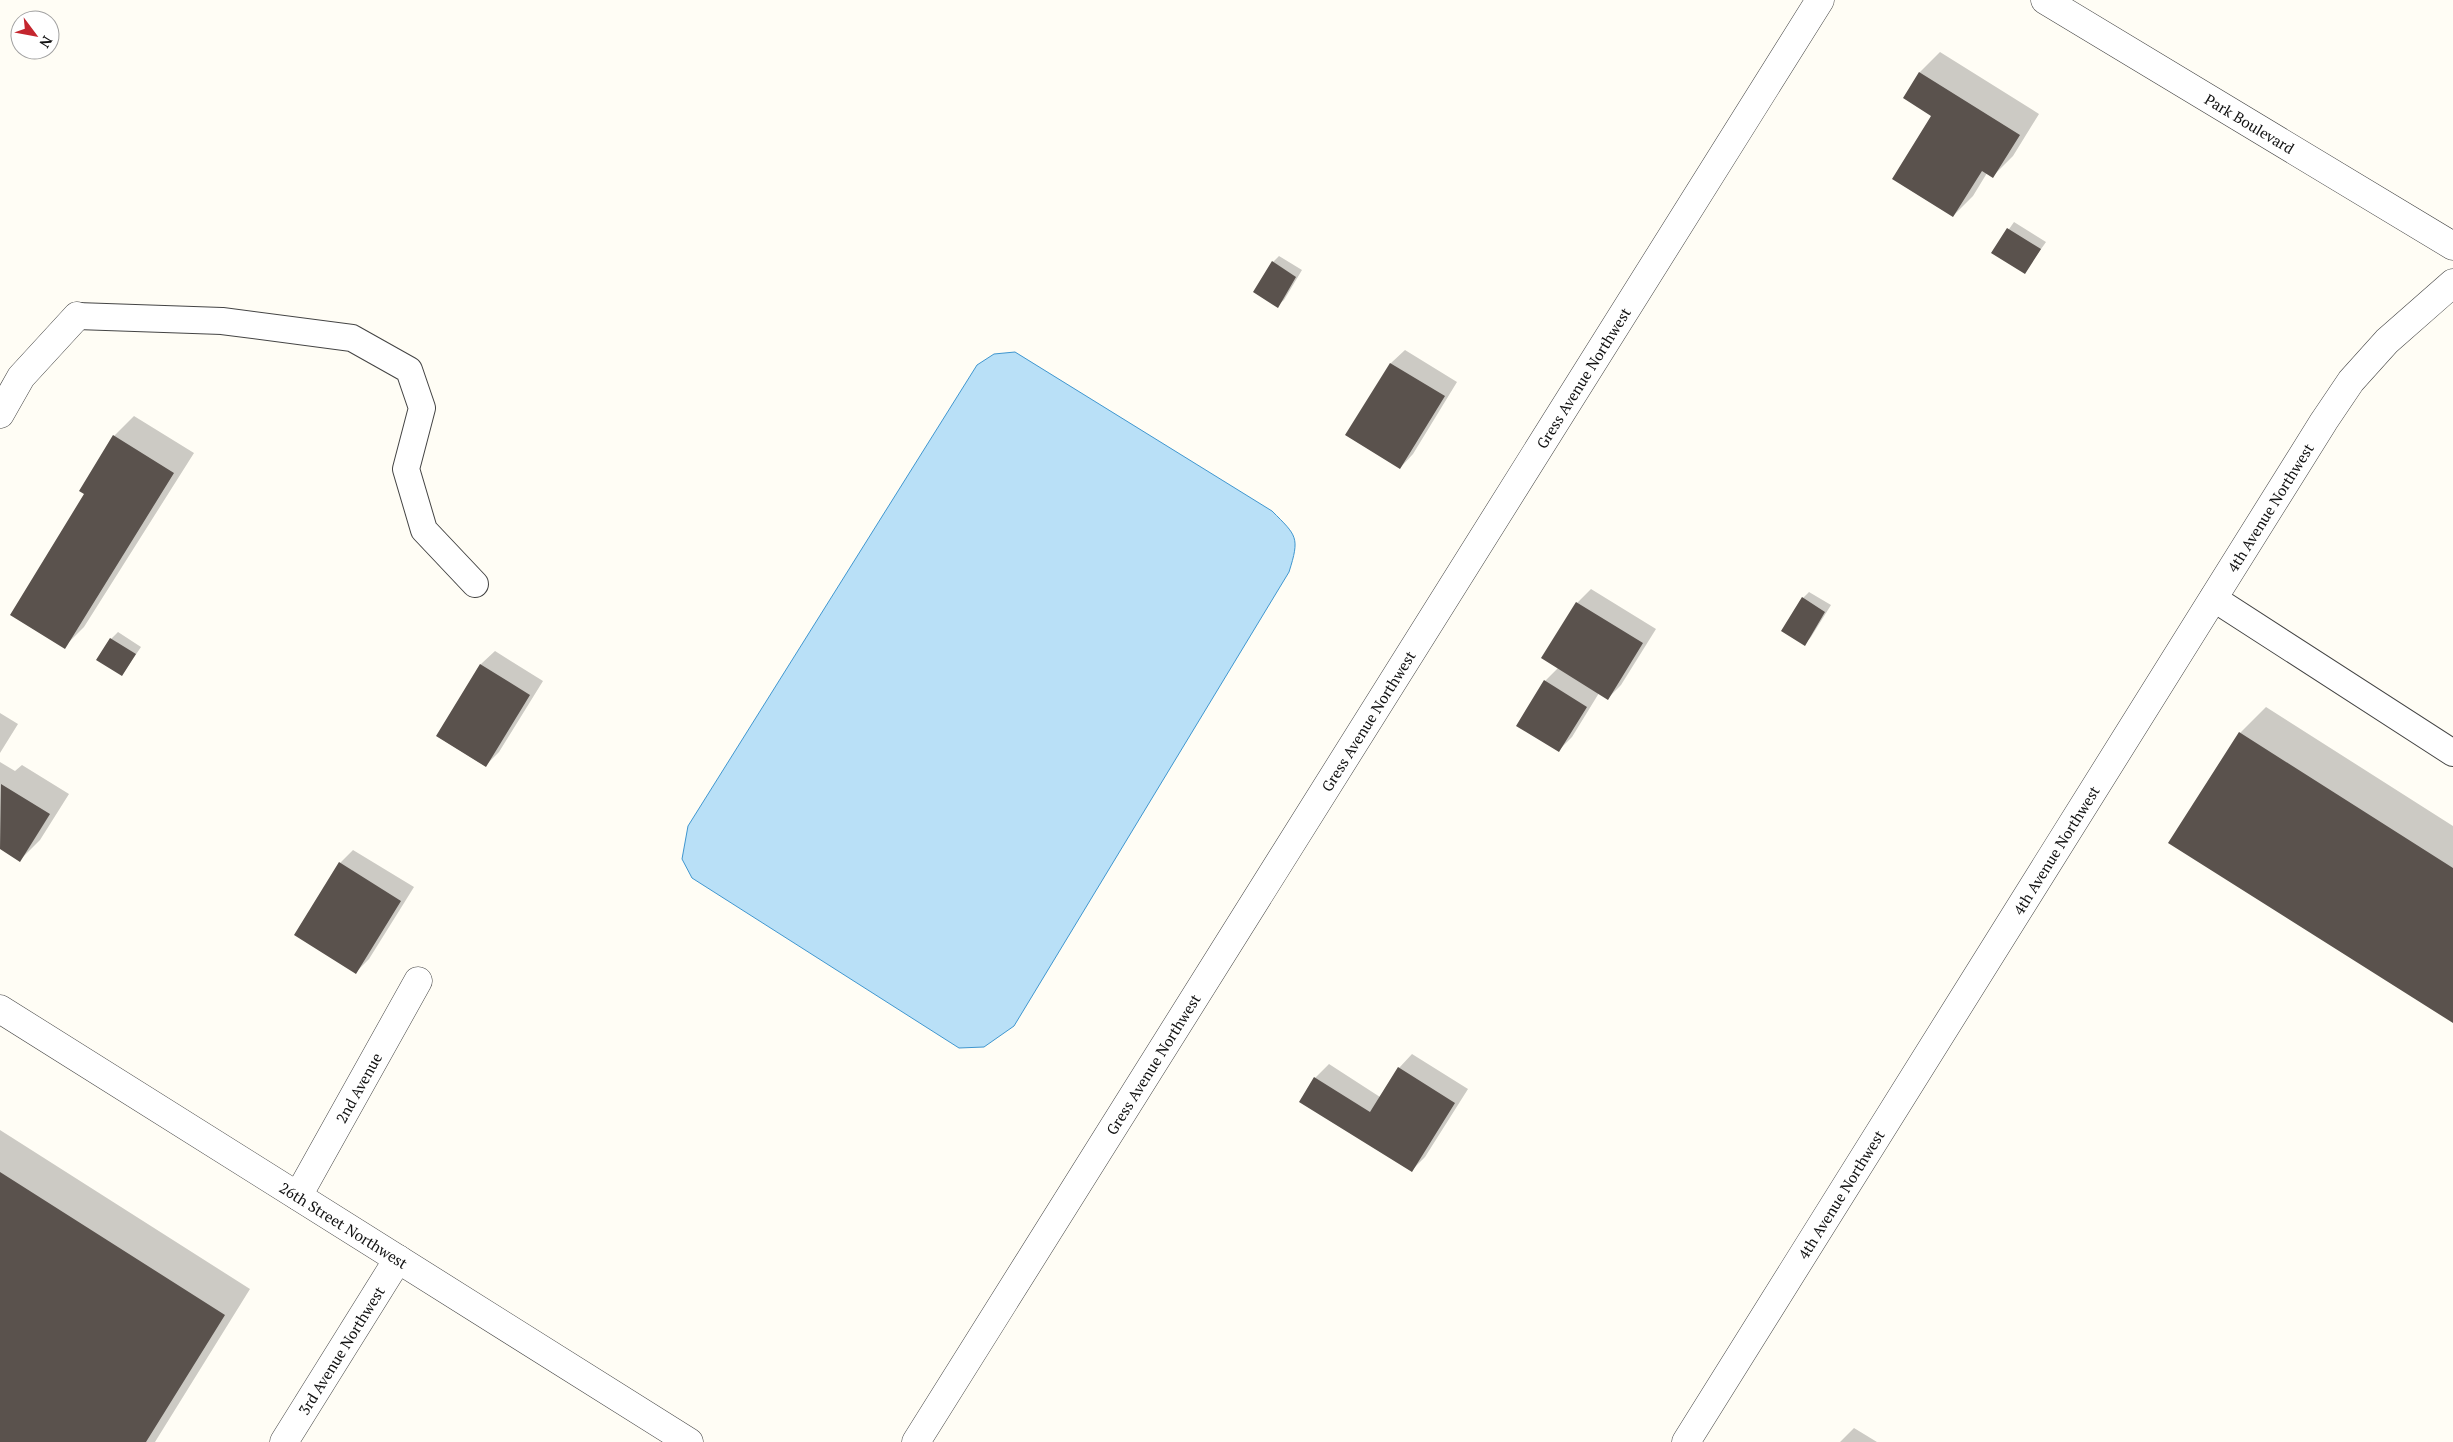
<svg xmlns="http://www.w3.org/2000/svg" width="2453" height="1442" font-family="'PT Serif',serif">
<rect width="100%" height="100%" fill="#fffdf5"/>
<!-- water -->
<path fill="#b9e0f7" stroke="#3f96cf" d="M 1015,352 L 1272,511 C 1297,536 1300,537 1289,572 L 1014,1026 L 984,1047 L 959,1048 L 692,878 L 682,859 L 688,826 L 977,365 L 994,354 Z"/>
<!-- shadow -->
<path fill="#0003" d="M 1940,52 L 2039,114 L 2013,156 L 1993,176 L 1987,173 L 1973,196 L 1953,216 L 1933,116 L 1905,98 L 1920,72 Z
M 2014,222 L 2046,242 L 2025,272 L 1993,252 Z
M 1279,256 L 1302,270 L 1284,300 L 1277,306 L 1273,262 Z
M 1405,350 L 1457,382 L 1413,454 L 1400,468 L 1346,435 L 1391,363 Z
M 134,416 L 194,453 L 84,627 L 64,647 L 86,494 L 81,490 L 114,436 Z
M 1591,589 L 1656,629 L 1621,685 L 1608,698 L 1599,693 L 1572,737 L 1558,751 L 1545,681 L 1558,668 L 1577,603 Z
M 1809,592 L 1831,605 L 1811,637 L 1805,644 L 1803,598 Z
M 118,632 L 141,647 L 122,675 L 111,639 Z
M 495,651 L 543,681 L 499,752 L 485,766 L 437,736 L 481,664 Z
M 2266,707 L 2453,826 L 2453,1021 L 2240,733 Z
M 0,713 L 18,724 L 0,753 Z
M 0,762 L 15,771 L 22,765 L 69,794 L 40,840 L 20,860 L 0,848 Z
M 353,850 L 414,887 L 369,959 L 356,972 L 340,863 Z
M 1412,1054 L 1468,1089 L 1425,1157 L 1412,1170 L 1315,1078 L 1329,1064 L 1380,1097 L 1399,1068 Z
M 0,1130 L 250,1289 L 155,1442 L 0,1442 Z
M 1854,1428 L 1877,1442 L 1840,1442 Z"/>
<!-- building -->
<path fill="#5a524d" d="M 1919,72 L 2020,135 L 1993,178 L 1982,171 L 1953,217 L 1892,179 L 1931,116 L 1903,98 Z
M 2007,228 L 2041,249 L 2025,274 L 1991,253 Z
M 1272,261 L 1296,277 L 1278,308 L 1253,292 Z
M 1390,363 L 1445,396 L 1400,469 L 1345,435 Z
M 113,435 L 174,473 L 65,649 L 10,615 L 84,494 L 79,491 Z
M 1802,597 L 1825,612 L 1805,646 L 1781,631 Z
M 1576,602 L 1643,643 L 1608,700 L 1541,658 Z
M 110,638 L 136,654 L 122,676 L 96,660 Z
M 480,664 L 530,695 L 486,767 L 436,736 Z
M 1544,680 L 1587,707 L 1559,752 L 1516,726 Z
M 2239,732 L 2453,868 L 2453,1023 L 2168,843 Z
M 1,784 L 50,814 L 20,862 L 0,849 Z
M 339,862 L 401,901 L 356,974 L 294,935 Z
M 1398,1067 L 1455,1103 L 1412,1172 L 1299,1102 L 1314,1077 L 1370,1112 Z
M 0,1172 L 225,1315 L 146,1442 L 0,1442 Z"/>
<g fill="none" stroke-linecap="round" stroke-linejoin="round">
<!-- lane casing -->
<g stroke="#444" stroke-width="28">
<path id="lane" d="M 77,316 L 222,321 L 352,338 L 409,370 L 422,408 L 406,469 L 424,530 L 475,584
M 2213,598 L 2453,753"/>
</g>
<!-- street casing -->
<g stroke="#444" stroke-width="29">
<g id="street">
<path id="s1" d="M 2045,0 L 2453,246"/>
<path d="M 0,414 L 21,377 L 77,316"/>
<path id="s2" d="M 0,1009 L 689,1442"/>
<path id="s3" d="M 298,1196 L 418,981"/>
<path id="s4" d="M 284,1442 L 398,1259"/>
<path id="s5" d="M 916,1442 L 1820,0"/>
<path id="s6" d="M 1686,1442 L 2324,421 L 2351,381 L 2387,341 L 2453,283"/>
</g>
</g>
<!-- lane -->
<use href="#lane" stroke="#fff" stroke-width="26"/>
<!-- street -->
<use href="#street" stroke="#fff" stroke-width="28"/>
</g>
<g text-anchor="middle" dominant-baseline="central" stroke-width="5" stroke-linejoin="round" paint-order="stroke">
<!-- street labels -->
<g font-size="15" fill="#111" stroke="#fff">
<text stroke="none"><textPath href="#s1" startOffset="239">Park Boulevard</textPath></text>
<text stroke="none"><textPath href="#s5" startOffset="1256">Gress Avenue Northwest</textPath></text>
<text stroke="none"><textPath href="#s6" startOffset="1102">4th Avenue Northwest</textPath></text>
<text stroke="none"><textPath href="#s5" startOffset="851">Gress Avenue Northwest</textPath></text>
<text stroke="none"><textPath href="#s6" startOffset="698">4th Avenue Northwest</textPath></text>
<text stroke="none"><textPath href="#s5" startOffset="446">Gress Avenue Northwest</textPath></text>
<text stroke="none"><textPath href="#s3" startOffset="124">2nd Avenue</textPath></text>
<text stroke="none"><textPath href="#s6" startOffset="292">4th Avenue Northwest</textPath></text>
<text stroke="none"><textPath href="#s2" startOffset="406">26th Street Northwest</textPath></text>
<text stroke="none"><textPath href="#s4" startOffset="108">3rd Avenue Northwest</textPath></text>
</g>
</g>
<!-- north arrow -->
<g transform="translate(35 35) rotate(122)"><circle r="24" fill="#ffffff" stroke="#a0a0a0"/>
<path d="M0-4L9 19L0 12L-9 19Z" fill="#c4262e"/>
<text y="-8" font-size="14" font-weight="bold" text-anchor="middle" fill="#111111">N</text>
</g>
</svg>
